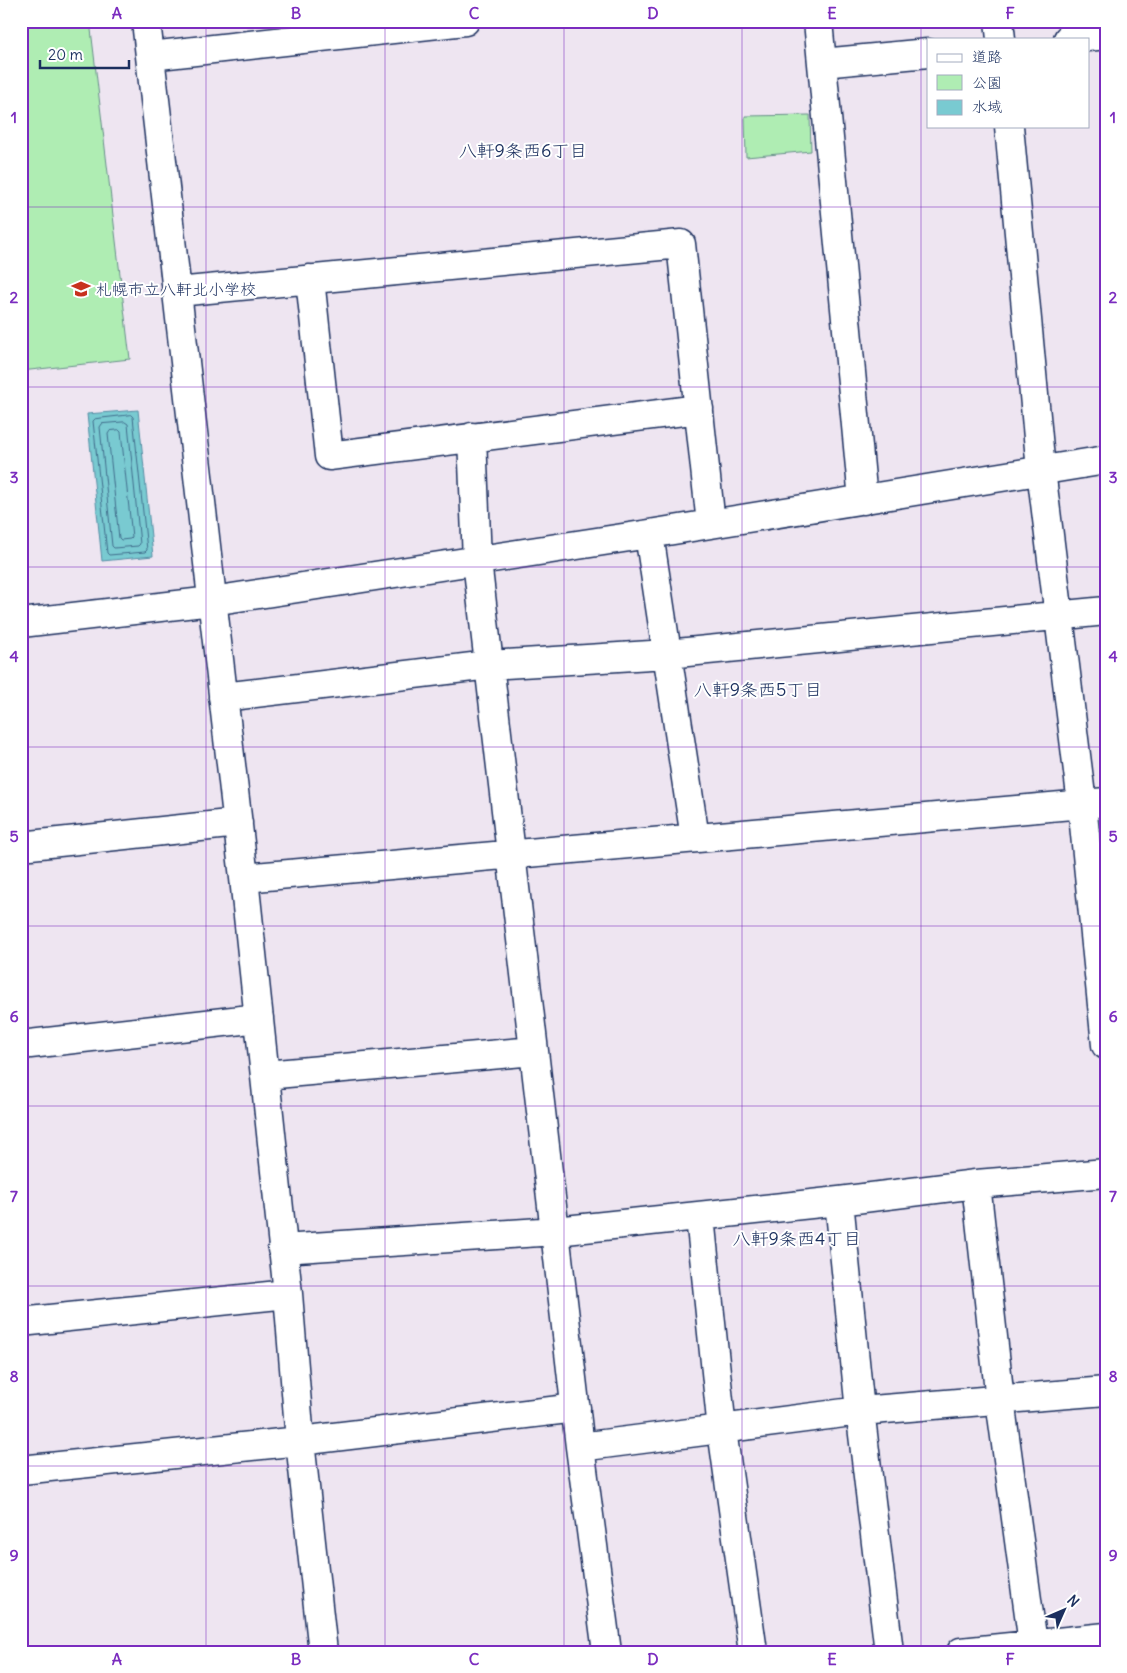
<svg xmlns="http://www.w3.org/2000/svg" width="1127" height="1673" font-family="Delius,'Klee One',sans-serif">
<rect width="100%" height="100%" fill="#eee5f1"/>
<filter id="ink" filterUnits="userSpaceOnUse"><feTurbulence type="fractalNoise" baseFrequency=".02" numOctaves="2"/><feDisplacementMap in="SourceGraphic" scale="10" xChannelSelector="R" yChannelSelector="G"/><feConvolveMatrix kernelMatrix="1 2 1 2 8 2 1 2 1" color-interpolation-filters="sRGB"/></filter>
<g filter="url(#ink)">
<!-- green -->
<path fill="#afedb3" stroke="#658e88" d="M 21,21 L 90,21 L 130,359 L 21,371 Z
M 810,115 L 811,151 L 746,157 L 745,116 Z"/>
<!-- water -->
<path fill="#79cad1" stroke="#538ca3" d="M 138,410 L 153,556 L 102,561 L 87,414 Z"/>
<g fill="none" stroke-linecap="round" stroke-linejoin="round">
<!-- shore -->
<path stroke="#416d8c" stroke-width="1" d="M 131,415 L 133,417 L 147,550 L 145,552 L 109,555 L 107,553 L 93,421 L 95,419 Z
M 125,422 L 128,424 L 140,544 L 138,546 L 114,548 L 112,546 L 100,427 L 102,424 Z
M 119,430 L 121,432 L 132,537 L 130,539 L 121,540 L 119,538 L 108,434 L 110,431 Z"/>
<!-- minor casing -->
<g stroke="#1b2f5e" stroke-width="31">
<path id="minor" d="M 146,21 L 244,878 L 288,1294 L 300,1441 L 323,1652
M 818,21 L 863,500
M 999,21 L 1001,39
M 1068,39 L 1106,35
M 150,56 L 465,21
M 822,63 L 928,53
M 1009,126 L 1041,470 L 1082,804 L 1106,1045
M 310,279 L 329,456 L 699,409
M 177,292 L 681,244 L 711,524
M 472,437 L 477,561 L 580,1447 L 607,1652
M 649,534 L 695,838
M 21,623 L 212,601 L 649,534 L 1106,460
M 223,697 L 489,665 L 667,654 L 1106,611
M 21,846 L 238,823
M 244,878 L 1106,802
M 21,1045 L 259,1018
M 265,1075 L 534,1051
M 976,1184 L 1000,1400 L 1033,1644
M 839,1201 L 859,1401 L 889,1652
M 700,1217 L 722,1430 L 753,1652
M 282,1249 L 556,1231 L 839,1201 L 976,1184 L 1106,1173
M 21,1322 L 288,1294
M 580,1447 L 860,1411 L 1106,1391
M 21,1470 L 300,1441 L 576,1408
M 961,1652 L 1106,1637"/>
</g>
<!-- minor -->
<use href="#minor" stroke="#fff" stroke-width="28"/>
</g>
</g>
<!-- grid -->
<path fill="none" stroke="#7b2cbf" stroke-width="1" stroke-opacity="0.55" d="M 206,21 L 206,1652M 385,21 L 385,1652M 564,21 L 564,1652M 742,21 L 742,1652M 921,21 L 921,1652M 21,207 L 1106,207M 21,387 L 1106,387M 21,567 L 1106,567M 21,747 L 1106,747M 21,926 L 1106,926M 21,1106 L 1106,1106M 21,1286 L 1106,1286M 21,1466 L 1106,1466"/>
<!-- icons -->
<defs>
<g id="school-bare" transform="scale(1.5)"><path d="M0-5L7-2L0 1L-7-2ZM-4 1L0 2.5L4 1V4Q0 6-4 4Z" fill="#c8321e" stroke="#fff" stroke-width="2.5" paint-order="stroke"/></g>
</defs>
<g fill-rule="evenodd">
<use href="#school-bare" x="81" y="289"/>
</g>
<g text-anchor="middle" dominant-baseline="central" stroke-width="4" stroke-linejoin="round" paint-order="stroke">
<!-- poi labels -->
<g font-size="16" fill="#1b2f5e" stroke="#fff" text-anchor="start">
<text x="96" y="289">札幌市立八軒北小学校</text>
</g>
<!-- neighbourhood labels -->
<g font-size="18" fill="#1b2f5e" stroke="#fff">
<text x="523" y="150">八軒9条西6丁目</text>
<text x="758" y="689">八軒9条西5丁目</text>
<text x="797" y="1238">八軒9条西4丁目</text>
</g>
</g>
<!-- margin -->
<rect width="1127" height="1673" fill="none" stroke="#fff" stroke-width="55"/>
<!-- legend -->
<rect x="927" y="38" width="162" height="90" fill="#ffffff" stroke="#a4acbf"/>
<rect x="937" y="54" width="25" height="8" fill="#ffffff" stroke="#a4acbf"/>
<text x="972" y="62" font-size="15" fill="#1b2f5e">道路</text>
<rect x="937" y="75" width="25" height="15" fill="#afedb3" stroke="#a4acbf"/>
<text x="972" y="88" font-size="15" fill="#1b2f5e">公園</text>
<rect x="937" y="100" width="25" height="15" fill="#79cad1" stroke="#a4acbf"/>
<text x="972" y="112" font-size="15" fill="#1b2f5e">水域</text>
<!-- north arrow -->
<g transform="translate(1064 1610) rotate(45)" stroke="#ffffff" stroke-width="4" paint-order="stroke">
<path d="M0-4L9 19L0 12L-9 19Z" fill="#1b2f5e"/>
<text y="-8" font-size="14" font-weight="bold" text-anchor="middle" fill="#1b2f5e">N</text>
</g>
<!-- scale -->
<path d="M40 60v8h89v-8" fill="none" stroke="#1b2f5e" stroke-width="2.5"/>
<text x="48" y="60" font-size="15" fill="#1b2f5e" stroke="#ffffff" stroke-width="4" paint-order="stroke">20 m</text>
<rect x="28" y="28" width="1072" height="1618" fill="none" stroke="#7b2cbf" stroke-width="2"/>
<g font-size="16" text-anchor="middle" font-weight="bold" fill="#7b2cbf">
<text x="117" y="19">A</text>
<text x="296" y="19">B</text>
<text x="474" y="19">C</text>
<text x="653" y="19">D</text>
<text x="832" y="19">E</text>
<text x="1010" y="19">F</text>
<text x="14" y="123">1</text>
<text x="1113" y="123">1</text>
<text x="14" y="303">2</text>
<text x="1113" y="303">2</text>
<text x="14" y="483">3</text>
<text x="1113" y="483">3</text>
<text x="14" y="662">4</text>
<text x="1113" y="662">4</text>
<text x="14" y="842">5</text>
<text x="1113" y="842">5</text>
<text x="14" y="1022">6</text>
<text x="1113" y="1022">6</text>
<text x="14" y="1202">7</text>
<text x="1113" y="1202">7</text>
<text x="14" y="1382">8</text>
<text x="1113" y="1382">8</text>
<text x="14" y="1561">9</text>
<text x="1113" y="1561">9</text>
<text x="117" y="1665">A</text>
<text x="296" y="1665">B</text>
<text x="474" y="1665">C</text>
<text x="653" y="1665">D</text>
<text x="832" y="1665">E</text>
<text x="1010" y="1665">F</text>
</g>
</svg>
